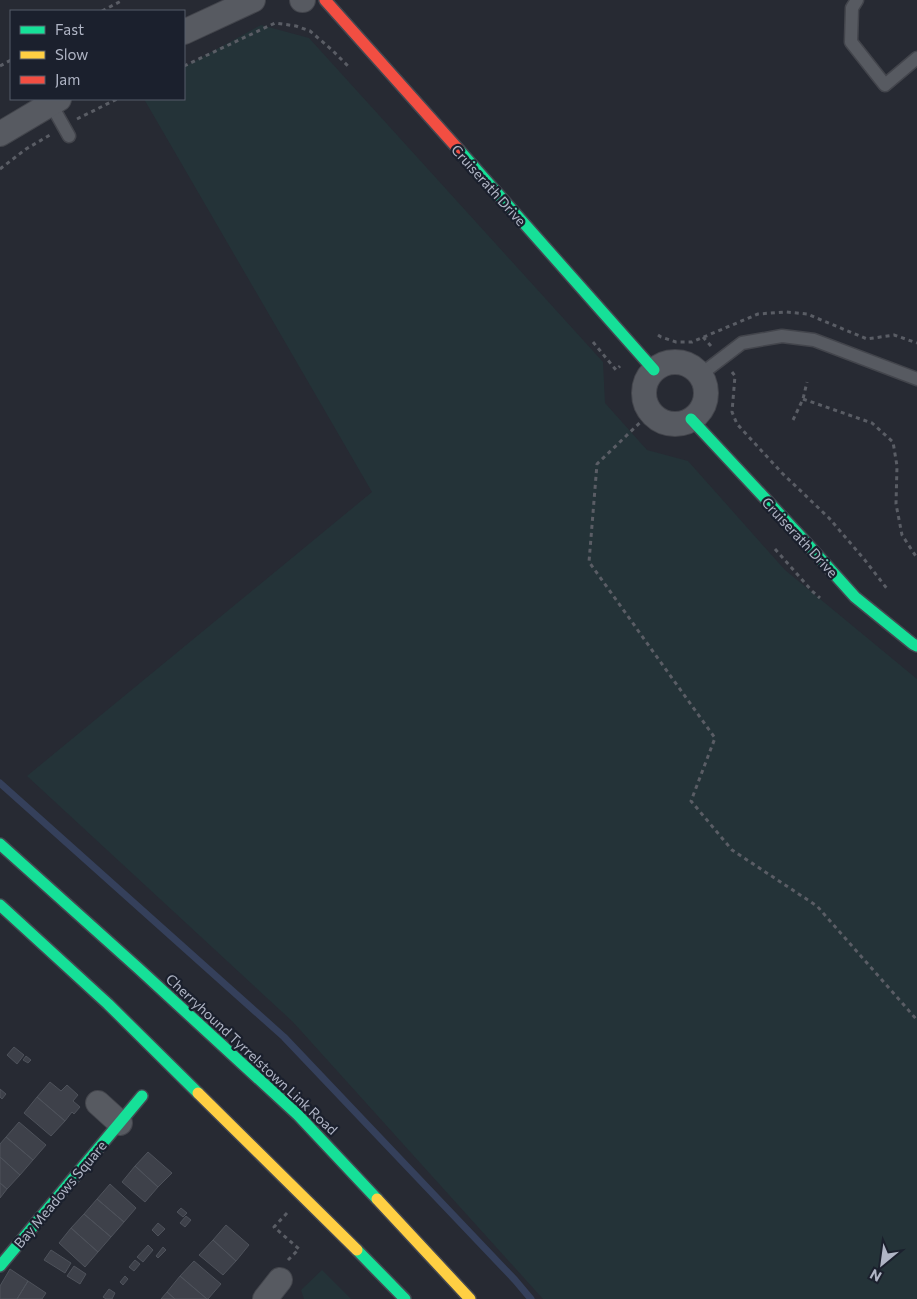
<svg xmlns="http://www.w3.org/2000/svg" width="917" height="1299" font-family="Commissioner,sans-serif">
<rect width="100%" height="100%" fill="#272a33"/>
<!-- green -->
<path fill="#243338" d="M 261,25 L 309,38 L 603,362 L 605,403 L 647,450 L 688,461 L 785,570 L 917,679 L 917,1299 L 543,1299 L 293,1022 L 27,776 L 372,492 L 144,99 L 184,99 L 184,67 Z
M 322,1270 L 351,1299 L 304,1299 L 301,1290 Z"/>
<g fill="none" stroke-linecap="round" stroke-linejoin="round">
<!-- stream -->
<path stroke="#35405b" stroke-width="7" d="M 0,783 L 284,1037 L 515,1280 L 531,1299"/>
</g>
<!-- building -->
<path fill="#3e414a" stroke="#4e525b" d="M 14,1047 L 24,1055 L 17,1064 L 7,1055 Z
M 26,1056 L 31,1060 L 28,1063 L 23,1060 Z
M 50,1082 L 61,1091 L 67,1085 L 78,1095 L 73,1101 L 80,1107 L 74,1114 L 72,1112 L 65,1121 L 37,1097 Z
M 0,1089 L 6,1094 L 2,1099 L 0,1097 Z
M 37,1097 L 65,1121 L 51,1136 L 24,1113 Z
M 19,1122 L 46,1145 L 33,1160 L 6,1137 Z
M 6,1137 L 33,1160 L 20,1175 L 0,1157 L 0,1144 Z
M 148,1152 L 172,1173 L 158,1187 L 135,1166 Z
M 0,1157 L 20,1175 L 7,1189 L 0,1183 Z
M 135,1166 L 158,1187 L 145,1202 L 122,1182 Z
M 0,1183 L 7,1189 L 0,1198 Z
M 110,1184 L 136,1208 L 124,1222 L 97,1199 Z
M 97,1199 L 124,1222 L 111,1237 L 84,1214 Z
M 181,1208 L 187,1213 L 183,1217 L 177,1212 Z
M 84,1214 L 111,1237 L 98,1252 L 71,1228 Z
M 186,1216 L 191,1220 L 185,1227 L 180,1223 Z
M 158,1223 L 165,1229 L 158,1236 L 152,1230 Z
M 226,1225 L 249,1245 L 236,1261 L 213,1240 Z
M 71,1228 L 98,1252 L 85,1267 L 59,1243 Z
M 213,1240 L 236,1261 L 223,1275 L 199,1255 Z
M 148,1245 L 153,1250 L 143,1262 L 137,1257 Z
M 163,1247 L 166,1250 L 158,1258 L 156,1256 Z
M 51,1250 L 71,1263 L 65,1273 L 44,1260 Z
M 135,1260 L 140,1264 L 134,1271 L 129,1267 Z
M 194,1261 L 221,1284 L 208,1299 L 207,1299 L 180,1276 Z
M 74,1266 L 86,1274 L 80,1284 L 67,1276 Z
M 10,1269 L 28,1281 L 17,1299 L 0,1299 L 0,1286 Z
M 125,1276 L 128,1279 L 123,1285 L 120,1282 Z
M 180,1276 L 207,1299 L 175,1299 L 167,1292 Z
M 28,1281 L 46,1293 L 42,1299 L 17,1299 Z
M 109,1289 L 115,1293 L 112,1299 L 106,1299 L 103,1297 Z
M 167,1292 L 175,1299 L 161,1299 Z"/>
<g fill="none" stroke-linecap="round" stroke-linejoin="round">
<!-- lane casing -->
<g stroke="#43454c" stroke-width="15">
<path id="lane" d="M 857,0 L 852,8 L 851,42 L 885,85 L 917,58
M 51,104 L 69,136
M 700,375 L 742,343 L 782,336 L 814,340 L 917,379"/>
</g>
<!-- street casing -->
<g stroke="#43454c" stroke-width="26">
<path id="street" d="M 302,0 L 303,0
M 184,32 L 253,0
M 0,134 L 59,99
M644 393a31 31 0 1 1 62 0a31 31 0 1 1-62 0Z
M 98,1103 L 120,1123
M 265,1299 L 280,1280"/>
</g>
<!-- fast casing -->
<g stroke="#444750" stroke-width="14">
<path id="fast" d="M 459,150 L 654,370
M 691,419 L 802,538 L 855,597 L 913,644 L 917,646
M 0,844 L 138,968 L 298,1115 L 377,1199
M 0,905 L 108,1004 L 198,1093
M 357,1250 L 405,1299
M 0,1266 L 142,1096"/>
</g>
<!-- slow casing -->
<g stroke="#444750" stroke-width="14">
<path id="slow" d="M 198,1093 L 357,1250
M 377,1199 L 470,1299"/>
</g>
<!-- jam casing -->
<g stroke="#444750" stroke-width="14">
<path id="jam" d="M 325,0 L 459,150"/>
</g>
<!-- path -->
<path stroke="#5a5d65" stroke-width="3" stroke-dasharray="4 4" stroke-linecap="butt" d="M 102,11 L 123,0
M 0,66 L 11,60
M 184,66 L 275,23 L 296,26 L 310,31 L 332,50 L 348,66
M 77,119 L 117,99
M 0,169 L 26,149 L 50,135
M 658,335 L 661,337 L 676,342 L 692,342 L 758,314 L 786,312 L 807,314 L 867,339 L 894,335 L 917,343
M 703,337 L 711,346
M 593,342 L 616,370 L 620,366
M 732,372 L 735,376 L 732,412 L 737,424 L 782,473 L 829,518 L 864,559 L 888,590
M 803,399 L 872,423 L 893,442 L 897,466 L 896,504 L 902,535 L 917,558
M 651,412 L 597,464 L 589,562 L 715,738 L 691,801 L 732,850 L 817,906 L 917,1020
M 793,420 L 803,399 L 807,382
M 775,549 L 812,591 L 820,598
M 287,1213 L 274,1227 L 299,1249 L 288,1260"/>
<!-- lane -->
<use href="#lane" stroke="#575a61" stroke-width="12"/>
<!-- street -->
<use href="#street" stroke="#575a61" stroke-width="24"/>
<!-- fast -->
<use href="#fast" stroke="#16e098" stroke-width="11"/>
<!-- slow -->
<use href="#slow" stroke="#ffcf43" stroke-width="11"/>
<!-- jam -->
<use href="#jam" stroke="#f24e42" stroke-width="11"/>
</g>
<g text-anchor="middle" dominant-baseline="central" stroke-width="4.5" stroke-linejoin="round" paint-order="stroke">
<!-- street labels -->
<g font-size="14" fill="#b0b5c5" stroke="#1b202d">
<text transform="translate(489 185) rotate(48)">Cruiserath Drive</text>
<text transform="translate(800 537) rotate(47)">Cruiserath Drive</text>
<text transform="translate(252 1054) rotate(43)">Cherryhound Tyrrelstown Link Road</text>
<text transform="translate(60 1194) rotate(-50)">Bay Meadows Square</text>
</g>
</g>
<!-- legend -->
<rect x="10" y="10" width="175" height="90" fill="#1b202d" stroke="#575c6a"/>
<rect x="20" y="26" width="25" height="8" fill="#16e098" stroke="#575c6a"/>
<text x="55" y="35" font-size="15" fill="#b0b5c5">Fast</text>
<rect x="20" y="51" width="25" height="8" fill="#ffcf43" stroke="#575c6a"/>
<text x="55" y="60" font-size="15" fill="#b0b5c5">Slow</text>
<rect x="20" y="76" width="25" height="8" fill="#f24e42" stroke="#575c6a"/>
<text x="55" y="85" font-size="15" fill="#b0b5c5">Jam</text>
<!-- north arrow -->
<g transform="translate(882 1264) rotate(209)" stroke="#1b202d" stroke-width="4" paint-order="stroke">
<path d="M0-4L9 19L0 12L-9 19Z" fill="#b0b5c5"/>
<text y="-8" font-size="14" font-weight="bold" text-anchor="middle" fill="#b0b5c5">N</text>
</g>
</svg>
